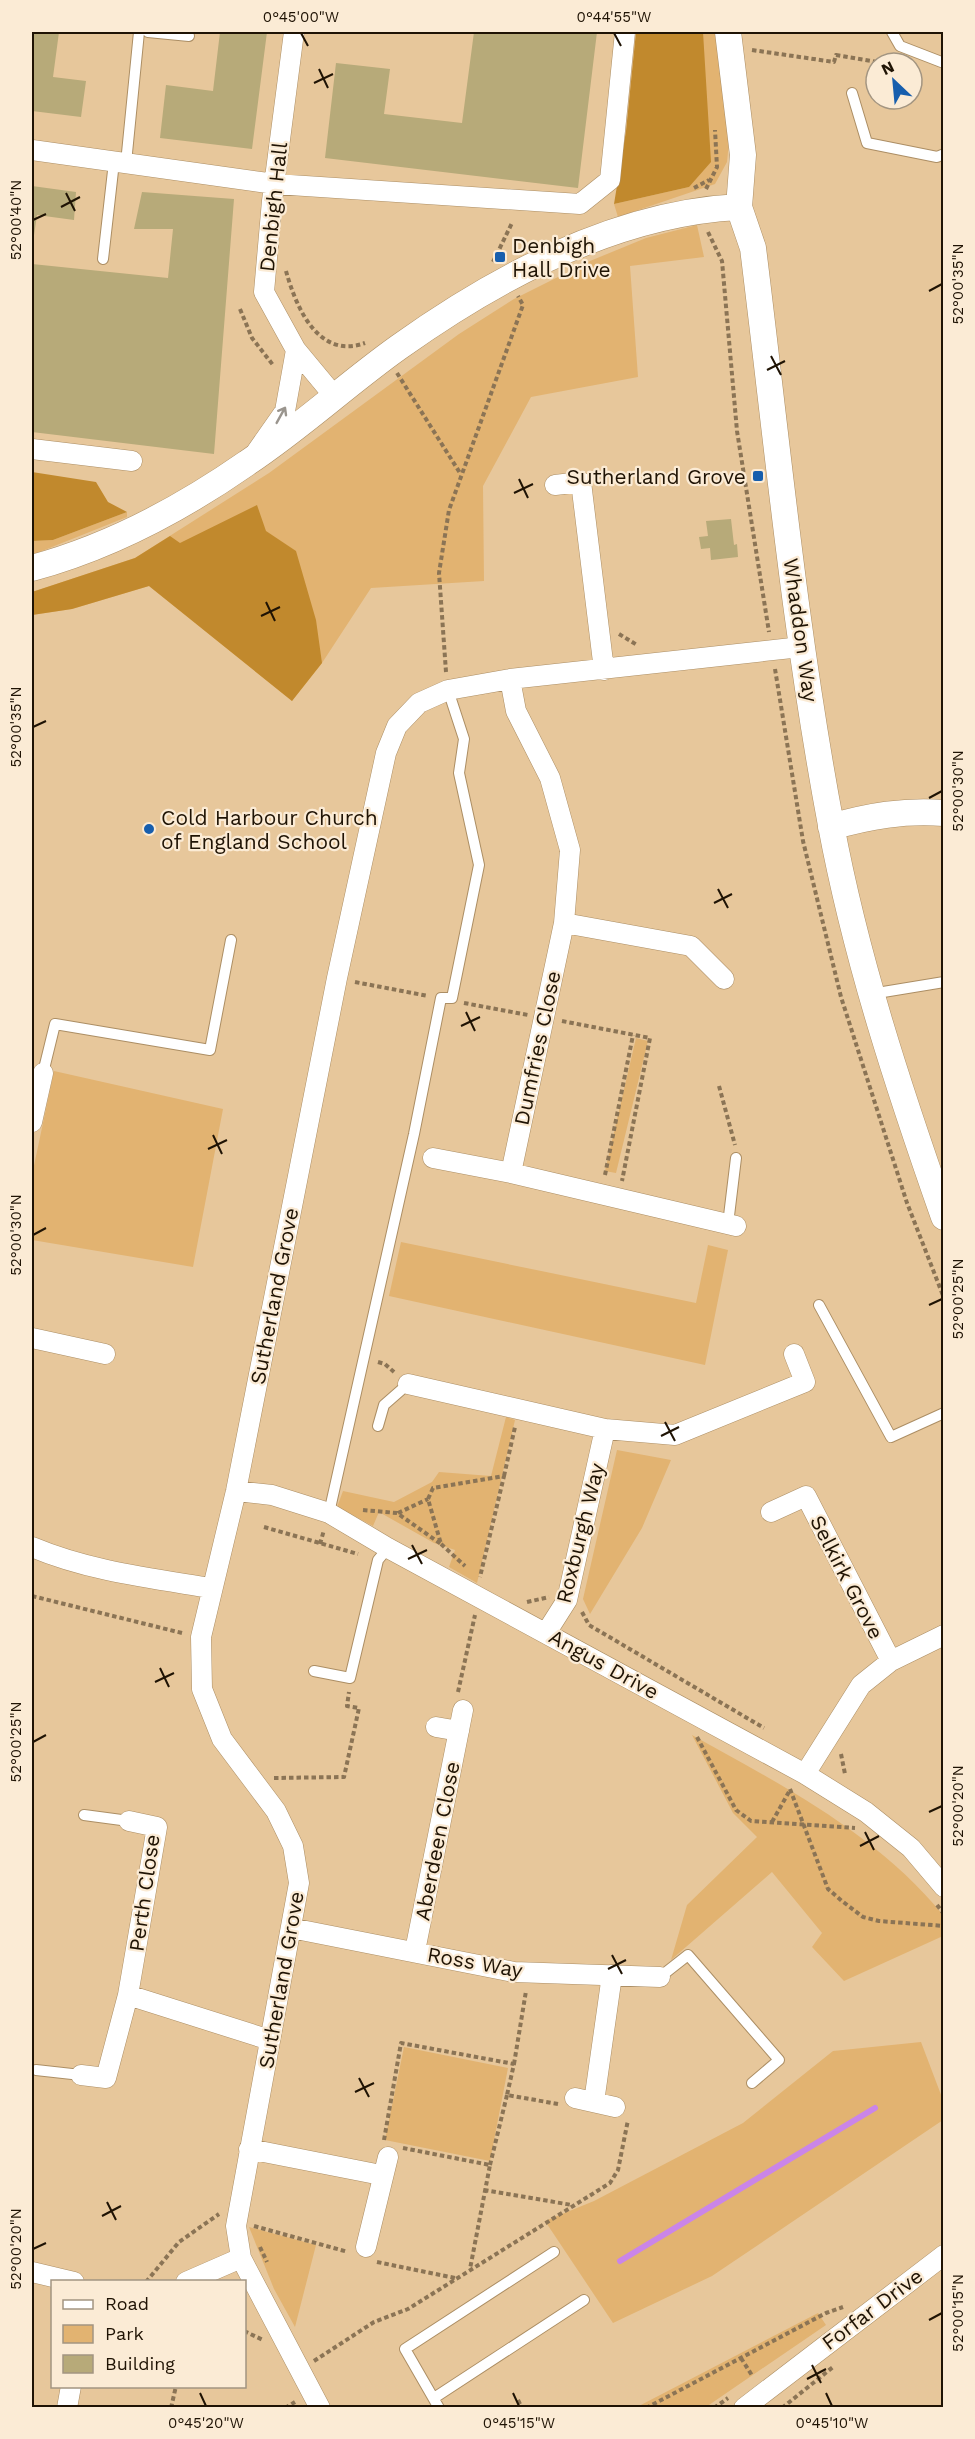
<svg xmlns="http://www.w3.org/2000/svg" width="975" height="2439" font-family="'Work Sans',sans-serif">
<rect width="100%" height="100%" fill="#e7c79b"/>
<!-- green -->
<path fill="#e2b371" d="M 703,32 L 720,32 L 729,142 L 727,162 L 715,184 L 618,217 L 614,204 L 689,187 Z
M 697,225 L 704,257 L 630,266 L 638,377 L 531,397 L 483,486 L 484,581 L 371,588 L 322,663 L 292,701 L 149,586 L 72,609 L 32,615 L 32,592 L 135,558 L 269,473 L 459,334 L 514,299 L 590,261 L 646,238 Z
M 127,512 L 127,517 L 32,555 L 32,541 L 53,540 Z
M 636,1038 L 648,1041 L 616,1173 L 605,1171 Z
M 54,1071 L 223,1109 L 193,1267 L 32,1240 L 32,1175 Z
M 401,1242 L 696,1303 L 708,1245 L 728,1250 L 705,1365 L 389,1296 Z
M 506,1417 L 515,1420 L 477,1583 L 449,1567 L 455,1550 L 434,1543 L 379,1512 L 373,1526 L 337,1507 L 343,1491 L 394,1502 L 432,1482 L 439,1472 L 491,1476 Z
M 617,1450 L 671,1460 L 642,1528 L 590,1614 L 583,1599 Z
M 692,1735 C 782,1785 877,1834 943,1915 L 943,1936 L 844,1981 L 812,1947 L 822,1933 L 772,1872 L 671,1960 L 687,1905 L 757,1837 L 733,1813 Z
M 921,2042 L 943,2100 L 943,2120 L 712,2276 L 613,2323 L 545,2221 L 594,2201 L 743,2123 L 833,2051 Z
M 404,2047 L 508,2068 L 490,2161 L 385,2140 Z
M 249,2227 L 316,2245 L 295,2327 L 274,2289 Z
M 818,2313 L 826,2325 L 706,2407 L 637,2407 Z"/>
<!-- forest -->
<path fill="#c1892d" d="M 636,32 L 703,32 L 711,162 L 689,187 L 614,204 L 626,131 Z
M 32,472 L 96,482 L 108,502 L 127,512 L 53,540 L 32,541 Z
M 257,505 L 266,531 L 296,551 L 316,620 L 322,663 L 292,701 L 149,586 L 72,609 L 32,615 L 32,592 L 135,558 L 170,536 L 180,543 Z"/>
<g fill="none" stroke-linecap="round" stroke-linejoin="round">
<!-- stream -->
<path stroke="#ca85e8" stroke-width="6" d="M 620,2261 L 875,2108"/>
</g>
<!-- building -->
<path fill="#b7aa79" d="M 32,32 L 59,32 L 53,77 L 86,81 L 81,117 L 32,111 Z
M 220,32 L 267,32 L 252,149 L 160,138 L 166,85 L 213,91 Z
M 474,32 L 597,32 L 578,188 L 325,158 L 336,63 L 390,69 L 384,114 L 462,123 Z
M 32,186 L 76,192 L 74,220 L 37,215 L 33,242 Z
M 142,192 L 234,199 L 214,454 L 32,432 L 32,264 L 168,278 L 173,229 L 134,229 Z
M 731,519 L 734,545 L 737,544 L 738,557 L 711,560 L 710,548 L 701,549 L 699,537 L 708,536 L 706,521 Z"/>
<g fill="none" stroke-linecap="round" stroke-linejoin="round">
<!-- service casing -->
<g stroke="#ac8e64" stroke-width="12">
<path id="service" d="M 148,32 L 189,36
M 892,32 L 900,46 L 944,63
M 852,93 L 867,143 L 937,157 L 944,154
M 126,163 L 139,32
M 103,259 L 114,162
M 871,994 L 944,982
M 43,1073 L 55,1024 L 210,1050 L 231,940
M 728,1224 L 736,1158
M 819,1305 L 891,1437 L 944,1413
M 378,1426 L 384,1405 L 408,1384
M 329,1513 L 414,1134 L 441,998 L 452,998 L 479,865 L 459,773 L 464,739 L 448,690
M 314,1671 L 350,1678 L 378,1560 L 388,1548
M 84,1815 L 129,1821
M 660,1977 L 688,1955 L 779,2060 L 752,2083
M 36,2070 L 81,2075
M 434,2398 L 584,2300
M 439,2408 L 405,2349 L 554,2252"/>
</g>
<!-- minor casing -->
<g stroke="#ac8e64" stroke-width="21">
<path id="minor" d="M 294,32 L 272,201 L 264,292 L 296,350 L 335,397
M 32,150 L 275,184 L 580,204 L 610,180 L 625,32
M 32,449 L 132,461
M 257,451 L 285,411 L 296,350
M 555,485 L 581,482 L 604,670
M 510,679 L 516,711 L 550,778 L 570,850 L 564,923 L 511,1173
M 564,923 L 691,946 L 724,979
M 32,1122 L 43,1073
M 433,1158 L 511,1173 L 736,1226
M 32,1338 L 105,1354
M 408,1384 L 605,1429 L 675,1435 L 805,1382 L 794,1354
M 236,1491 L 272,1495 L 329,1513 L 388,1548 L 805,1774 L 866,1812 L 911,1848 L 944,1887
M 771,1512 L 806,1496 L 891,1661
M 32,1547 C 89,1571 150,1578 211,1588
M 546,1633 L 567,1600 L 605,1429
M 436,1727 L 459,1731
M 805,1774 L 861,1685 L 891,1661 L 944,1635
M 291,1928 L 514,1972 L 660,1977
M 415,1951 L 463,1710
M 128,1995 L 270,2040
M 81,2075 L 106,2078 L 128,1995 L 157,1827 L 129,1821
M 575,2098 L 615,2107
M 594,2102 L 612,1975
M 249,2149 L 381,2175
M 366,2247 L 388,2157
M 32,2272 L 74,2282
M 186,2282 L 241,2258
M 67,2408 L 71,2386
M 320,2408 L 241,2258 L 236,2226 L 299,1883 L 293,1846 L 276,1811 L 222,1739 L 202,1689 L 201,1637 L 236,1491 L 337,978 L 386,753 L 397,726 L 419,703 L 448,690 L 510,679 L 801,647
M 744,2408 L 944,2255"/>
</g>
<!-- tertiary casing -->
<g stroke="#ac8e64" stroke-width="27">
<path id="tertiary" d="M 728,32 L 743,155 L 739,207 L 753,248 C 777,441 795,635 831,825 C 856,959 899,1089 944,1217
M 32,568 C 110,547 181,509 247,463 C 300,428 347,384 399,347 C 497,277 616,213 739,207
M 831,827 C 869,816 904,810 944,813"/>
</g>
<!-- path -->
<path stroke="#8b7455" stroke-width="4" stroke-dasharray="4.5 3" stroke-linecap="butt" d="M 752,50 L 834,62 L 836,55 L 883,63
M 694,188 L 709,180
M 706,189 L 717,167 L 715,130
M 708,232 L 722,261 L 737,431 L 769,632
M 493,262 L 512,223
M 286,271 C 296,307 318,360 365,343
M 240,309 L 252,338 L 273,365
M 397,373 L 460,473
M 619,634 L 637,645
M 775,669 L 803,841 L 841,997 L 907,1203 L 944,1298
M 446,672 L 439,573 L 449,510 L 523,305 L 518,296
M 355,982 L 428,996
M 464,1003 L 528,1015
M 562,1021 L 650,1038 L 622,1181
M 719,1086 L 735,1145
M 605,1175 L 633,1035
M 378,1362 L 385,1364 L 394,1372
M 504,1476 L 515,1427
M 363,1510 L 397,1513 L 441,1544 L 428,1499 L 433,1488 L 504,1476 L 480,1577
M 398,1513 L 428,1499
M 264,1527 L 358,1554
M 320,1544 L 324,1530
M 441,1544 L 465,1566
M 32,1596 L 182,1633
M 527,1602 L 549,1597
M 582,1612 L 589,1625 L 764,1728
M 458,1692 L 475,1615
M 697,1737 L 736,1810 L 751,1821 L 855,1828
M 841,1754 L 845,1774
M 274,1778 L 344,1777 L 359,1708 L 347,1706 L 349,1692
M 790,1789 L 828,1889 L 842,1901 L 863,1917 L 879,1921 L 944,1926
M 772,1822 L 790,1790
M 937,1905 L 944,1914
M 514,2064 L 526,1991
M 384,2140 L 401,2043 L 514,2064 L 507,2095 L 558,2104
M 403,2148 L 490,2165 L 470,2269
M 490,2165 L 507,2095
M 484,2190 L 572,2205
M 254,2226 L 348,2252
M 260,2247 L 267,2262
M 377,2262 L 455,2278
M 146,2282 L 179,2242 L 219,2214
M 244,2331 L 263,2340
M 741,2358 L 753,2377
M 314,2361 L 374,2322 L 408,2309 L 610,2183 L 618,2170 L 628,2120
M 518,2400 L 522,2408
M 171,2408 L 176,2386
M 285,2408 L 295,2402
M 646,2408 L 826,2313 L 843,2307
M 714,2408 L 728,2398
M 782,2408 L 833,2367"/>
<!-- service -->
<use href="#service" stroke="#fff" stroke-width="10"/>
<!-- minor -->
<use href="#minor" stroke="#fff" stroke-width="20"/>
<!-- tertiary -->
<use href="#tertiary" stroke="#fff" stroke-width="26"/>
</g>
<!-- one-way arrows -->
<defs><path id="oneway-shaft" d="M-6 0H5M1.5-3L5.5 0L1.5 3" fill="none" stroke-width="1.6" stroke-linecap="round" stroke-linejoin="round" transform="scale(1.5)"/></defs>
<use stroke="#9a958e" href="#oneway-shaft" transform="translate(281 415) rotate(-61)"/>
<!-- ticks -->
<path fill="none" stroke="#1f1304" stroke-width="2" d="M 301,33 L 308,46M 614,33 L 621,46M 319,69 L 328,88M 314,83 L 333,74M 66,193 L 75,211M 61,207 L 80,197M 33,220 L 46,214M 929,291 L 942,284M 771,356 L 781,375M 767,370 L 785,361M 519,479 L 528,498M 514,493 L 533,484M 266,602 L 275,621M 261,616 L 280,607M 33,727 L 46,721M 929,798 L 942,791M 718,889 L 728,908M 714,903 L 732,894M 466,1012 L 475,1031M 461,1026 L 480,1017M 213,1135 L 222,1154M 208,1149 L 227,1140M 33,1235 L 46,1228M 929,1305 L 942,1299M 665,1422 L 675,1441M 661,1436 L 679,1427M 412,1545 L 422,1564M 408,1559 L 427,1550M 160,1668 L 169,1687M 155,1682 L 174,1673M 33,1742 L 46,1735M 929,1812 L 942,1806M 865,1832 L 874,1850M 860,1846 L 879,1836M 612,1955 L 622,1974M 608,1969 L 626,1960M 359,2078 L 369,2097M 355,2092 L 374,2083M 107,2202 L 116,2220M 102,2216 L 121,2206M 33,2249 L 46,2243M 929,2320 L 942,2313M 812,2365 L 821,2383M 807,2379 L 826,2369M 200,2393 L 206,2406M 513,2393 L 519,2406M 826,2393 L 832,2406"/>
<!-- markers -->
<g fill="#175ead" stroke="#fbebd5" stroke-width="2">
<rect x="494" y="251" width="12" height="12" rx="3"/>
<rect x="752" y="470" width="12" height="12" rx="3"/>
<circle cx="149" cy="829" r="6"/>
</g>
<g text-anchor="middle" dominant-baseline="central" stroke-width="4.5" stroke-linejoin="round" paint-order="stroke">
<!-- street labels -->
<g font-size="21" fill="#1f1304" stroke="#fbebd5">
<text transform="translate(273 207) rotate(-84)">Denbigh Hall</text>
<text transform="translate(801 630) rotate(82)">Whaddon Way</text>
<text transform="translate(537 1048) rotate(-78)">Dumfries Close</text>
<text transform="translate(274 1296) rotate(-79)">Sutherland Grove</text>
<text transform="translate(580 1533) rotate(-76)">Roxburgh Way</text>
<text transform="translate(847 1577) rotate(63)">Selkirk Grove</text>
<text transform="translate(604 1664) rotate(29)">Angus Drive</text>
<text transform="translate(437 1841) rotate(-79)">Aberdeen Close</text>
<text transform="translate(144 1893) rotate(-82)">Perth Close</text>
<text transform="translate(475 1962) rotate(10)">Ross Way</text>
<text transform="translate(281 1980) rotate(-80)">Sutherland Grove</text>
<text transform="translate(872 2309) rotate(-37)">Forfar Drive</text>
</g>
<!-- poi labels -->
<g font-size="21" fill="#1f1304" stroke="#fbebd5" text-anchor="start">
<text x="512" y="245">Denbigh<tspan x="512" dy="24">Hall Drive</tspan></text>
<text x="746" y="476" text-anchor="end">Sutherland Grove</text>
<text x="161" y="817">Cold Harbour Church<tspan x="161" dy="24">of England School</tspan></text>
</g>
</g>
<!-- border -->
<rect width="975" height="2439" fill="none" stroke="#fbebd5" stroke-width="66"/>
<!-- legend -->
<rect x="51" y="2280" width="195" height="108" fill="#fbebd5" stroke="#a39581" stroke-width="1.5"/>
<rect x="63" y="2300" width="30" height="9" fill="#ffffff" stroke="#a39581" stroke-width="1.5"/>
<text x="105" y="2310" font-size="18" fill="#1f1304">Road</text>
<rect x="63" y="2325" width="30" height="18" fill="#e2b371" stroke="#a39581" stroke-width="1.5"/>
<text x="105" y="2340" font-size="18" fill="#1f1304">Park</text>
<rect x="63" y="2355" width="30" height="18" fill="#b7aa79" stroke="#a39581" stroke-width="1.5"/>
<text x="105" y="2370" font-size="18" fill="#1f1304">Building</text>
<!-- north arrow -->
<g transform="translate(894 81) rotate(334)"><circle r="28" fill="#fbebd5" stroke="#a39581" stroke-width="1.5"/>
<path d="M0-4.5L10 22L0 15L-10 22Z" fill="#175ead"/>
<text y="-9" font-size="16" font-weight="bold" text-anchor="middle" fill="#1f1304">N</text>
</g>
<rect x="33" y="33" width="909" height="2373" fill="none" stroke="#1f1304" stroke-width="2"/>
<g font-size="15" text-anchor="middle" fill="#1f1304">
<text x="301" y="22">0°45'00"W</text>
<text x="614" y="22">0°44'55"W</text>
<text transform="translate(16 220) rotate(-90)" y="5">52°00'40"N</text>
<text transform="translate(958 284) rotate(-90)" y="5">52°00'35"N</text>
<text transform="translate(16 727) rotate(-90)" y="5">52°00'35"N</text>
<text transform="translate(958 791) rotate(-90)" y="5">52°00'30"N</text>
<text transform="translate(16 1235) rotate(-90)" y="5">52°00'30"N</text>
<text transform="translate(958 1299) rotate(-90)" y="5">52°00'25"N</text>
<text transform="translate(16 1742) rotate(-90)" y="5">52°00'25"N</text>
<text transform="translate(958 1806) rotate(-90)" y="5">52°00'20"N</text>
<text transform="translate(16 2249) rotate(-90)" y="5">52°00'20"N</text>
<text transform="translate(958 2313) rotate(-90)" y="5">52°00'15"N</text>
<text x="206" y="2428">0°45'20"W</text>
<text x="519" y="2428">0°45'15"W</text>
<text x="832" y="2428">0°45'10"W</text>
</g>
</svg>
